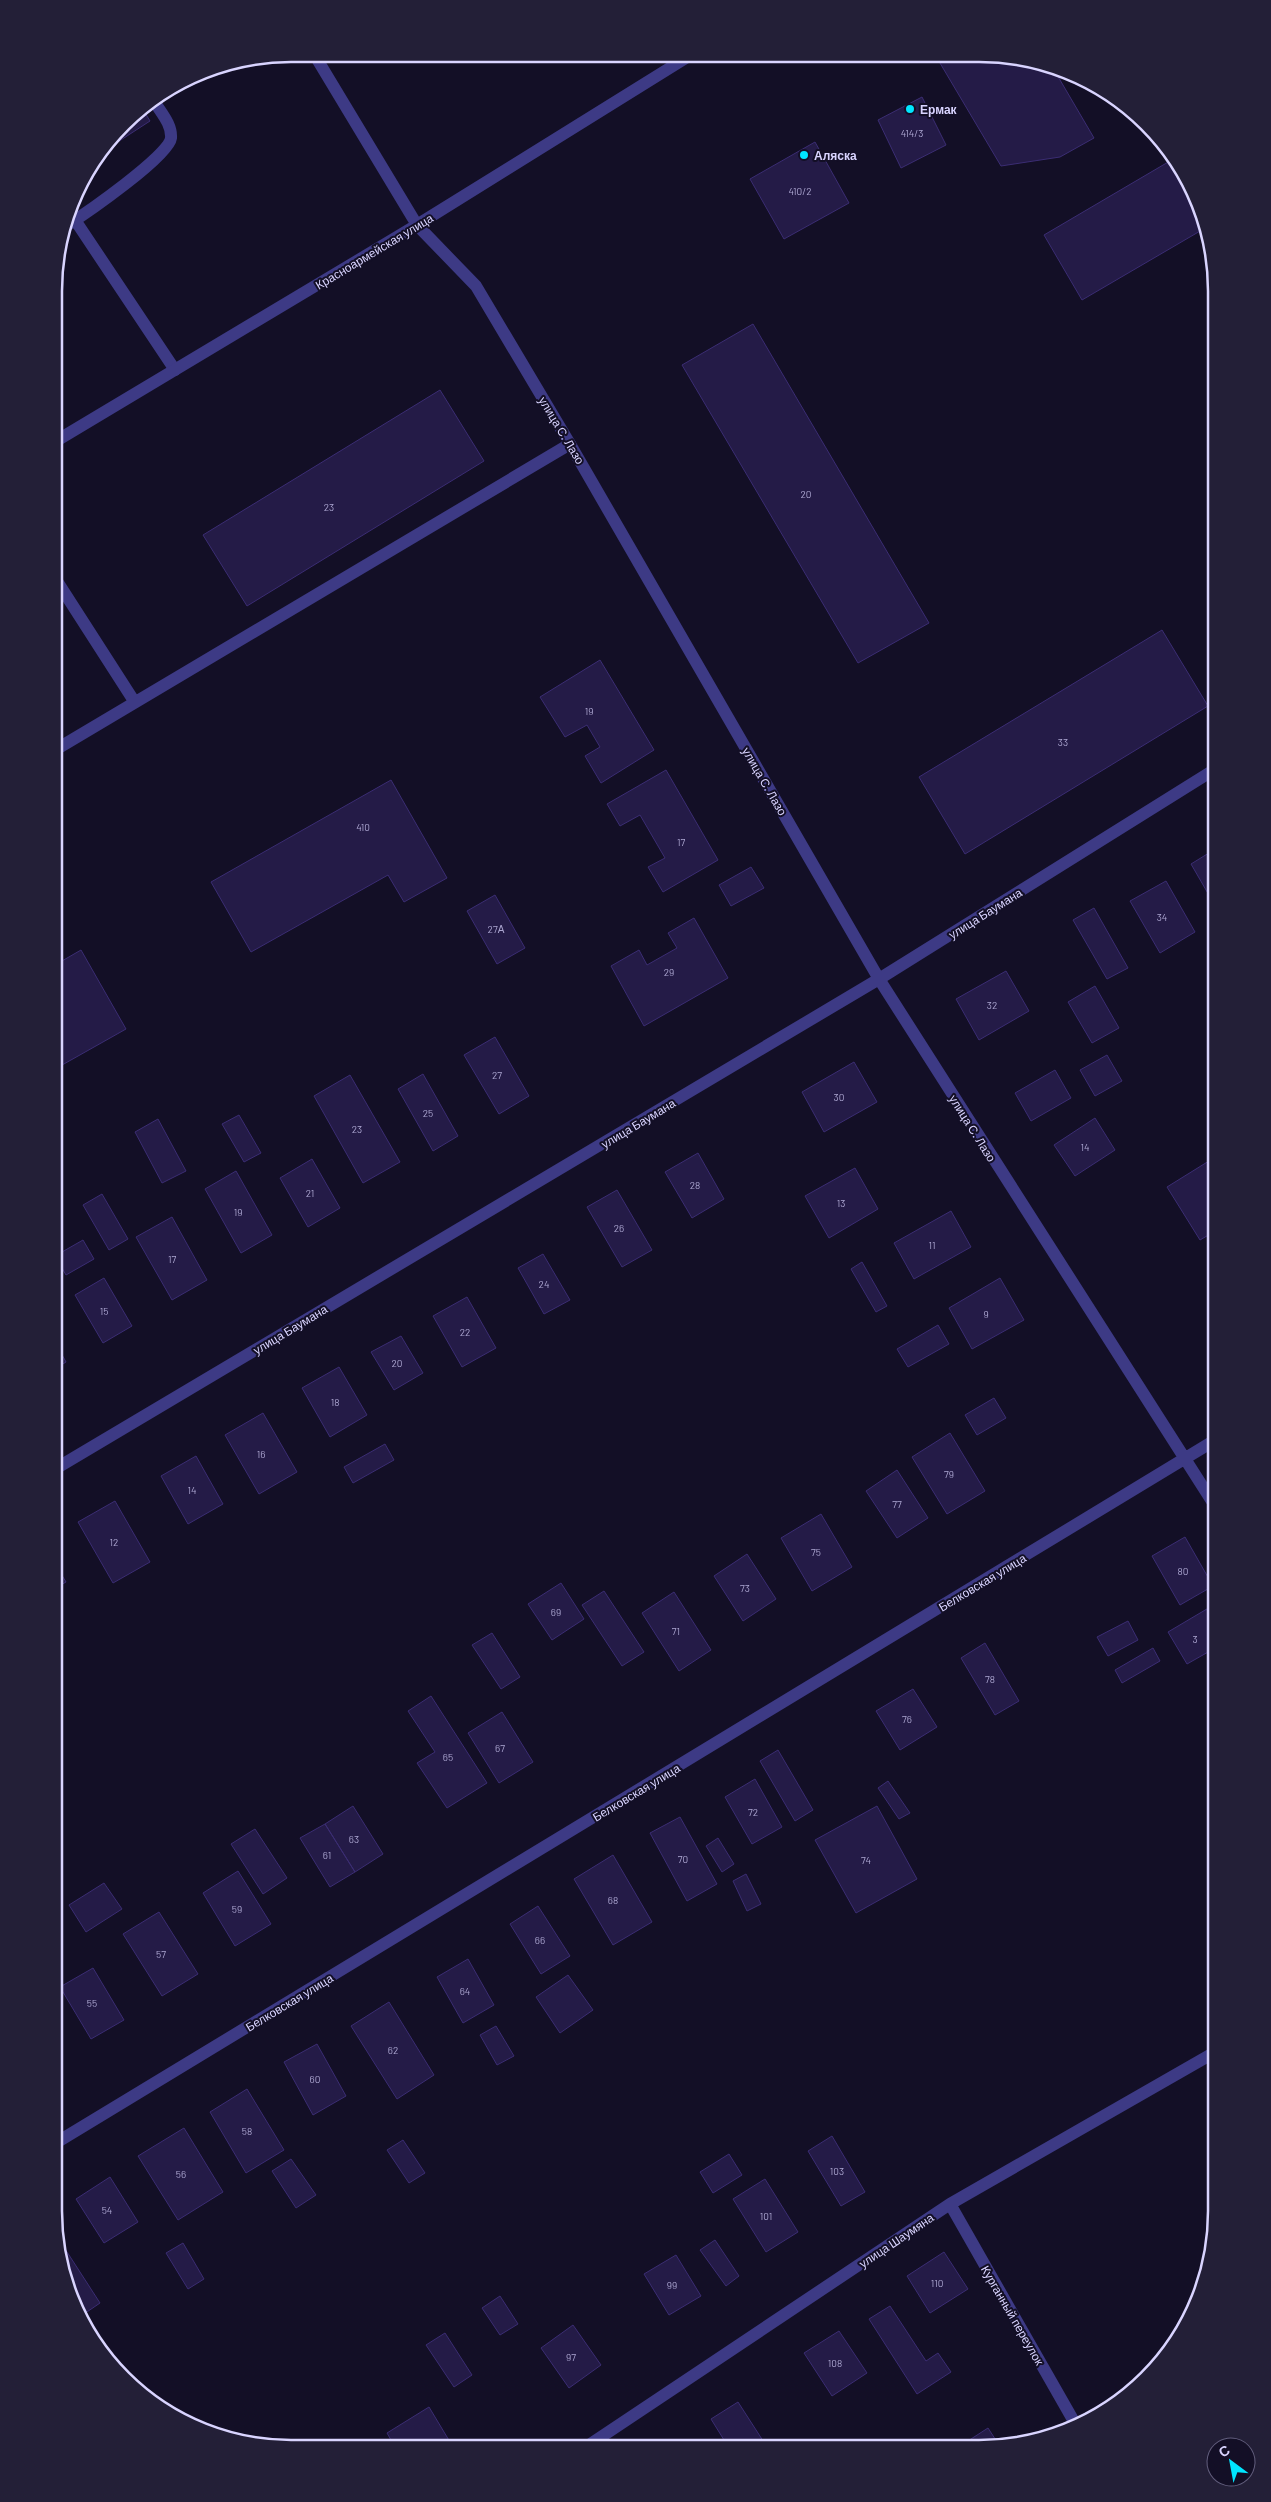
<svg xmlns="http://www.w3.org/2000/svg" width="1271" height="2502" font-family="Barlow,sans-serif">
<rect width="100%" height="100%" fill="#130f26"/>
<!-- building -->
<path fill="#241b47" stroke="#3b2d73" d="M 937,58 L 1025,58 L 1053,68 L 1094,138 L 1060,157 L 1001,166 Z
M 922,97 L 946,145 L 901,168 L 878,120 Z
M 142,108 L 150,121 L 107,149 L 135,113 Z
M 815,142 L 849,203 L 784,239 L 750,179 Z
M 1175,158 L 1205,215 L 1207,227 L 1082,300 L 1044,235 Z
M 753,324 L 929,623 L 858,663 L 682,365 Z
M 440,390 L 484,461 L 247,606 L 203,535 Z
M 1162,630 L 1208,706 L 965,854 L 919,777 Z
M 600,660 L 654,750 L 601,783 L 585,756 L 600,747 L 587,725 L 565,737 L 540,697 Z
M 666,770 L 718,860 L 663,892 L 648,867 L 665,858 L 640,815 L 620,826 L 607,804 Z
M 391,780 L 447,878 L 404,902 L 388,875 L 251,952 L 211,882 Z
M 1217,848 L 1217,909 L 1191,864 Z
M 751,867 L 764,888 L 731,906 L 719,885 Z
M 1166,881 L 1195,932 L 1160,953 L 1130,901 Z
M 495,895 L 525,948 L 497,964 L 467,911 Z
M 1094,908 L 1128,968 L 1107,979 L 1073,920 Z
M 694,918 L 728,978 L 644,1026 L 611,966 L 639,950 L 647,965 L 677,948 L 668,933 Z
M 81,950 L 126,1029 L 55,1069 L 55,965 Z
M 1006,971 L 1029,1011 L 979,1040 L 956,999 Z
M 1095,986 L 1119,1028 L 1092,1043 L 1068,1002 Z
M 495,1037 L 529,1096 L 499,1114 L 464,1055 Z
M 1107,1055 L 1122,1081 L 1095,1096 L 1080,1070 Z
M 854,1062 L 877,1102 L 824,1132 L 802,1092 Z
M 1055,1070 L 1071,1098 L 1031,1121 L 1015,1093 Z
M 423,1074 L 458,1136 L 433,1151 L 398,1089 Z
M 350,1075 L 400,1162 L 363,1183 L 314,1096 Z
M 239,1115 L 261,1153 L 244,1162 L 222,1124 Z
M 1095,1118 L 1115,1150 L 1075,1176 L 1054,1145 Z
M 158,1119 L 186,1171 L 162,1183 L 135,1132 Z
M 698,1153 L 724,1199 L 692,1218 L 665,1172 Z
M 1217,1156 L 1217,1230 L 1200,1240 L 1167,1187 Z
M 312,1159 L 340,1208 L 308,1227 L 280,1178 Z
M 855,1168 L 878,1209 L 829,1238 L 805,1196 Z
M 236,1171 L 272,1235 L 241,1253 L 205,1189 Z
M 617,1190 L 652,1250 L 622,1267 L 587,1207 Z
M 102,1194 L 128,1239 L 109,1250 L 83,1205 Z
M 951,1211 L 971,1247 L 914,1279 L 894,1243 Z
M 172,1217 L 207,1280 L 172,1300 L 136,1237 Z
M 83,1240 L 94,1259 L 66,1275 L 55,1256 Z
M 543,1254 L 570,1300 L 544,1314 L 518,1268 Z
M 862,1262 L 887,1306 L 876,1312 L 851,1269 Z
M 104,1278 L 132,1326 L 103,1343 L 75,1295 Z
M 1000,1278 L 1024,1320 L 972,1349 L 949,1308 Z
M 467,1297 L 496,1348 L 462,1367 L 433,1316 Z
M 938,1325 L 949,1344 L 908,1367 L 897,1349 Z
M 401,1336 L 423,1373 L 394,1390 L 371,1352 Z
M 55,1342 L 66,1362 L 55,1369 Z
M 339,1367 L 367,1415 L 330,1437 L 302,1388 Z
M 994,1398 L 1006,1418 L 977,1435 L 965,1415 Z
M 263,1413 L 297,1472 L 259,1494 L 225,1435 Z
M 950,1433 L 985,1491 L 947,1514 L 912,1457 Z
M 385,1444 L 394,1460 L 353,1483 L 344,1467 Z
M 196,1456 L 223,1504 L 188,1524 L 161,1476 Z
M 897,1470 L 928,1518 L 897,1538 L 866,1491 Z
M 115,1501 L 150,1562 L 113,1583 L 78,1522 Z
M 821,1514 L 852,1567 L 812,1591 L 781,1538 Z
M 1185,1537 L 1213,1586 L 1180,1605 L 1152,1556 Z
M 747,1554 L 776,1599 L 743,1621 L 714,1576 Z
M 54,1562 L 66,1582 L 54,1589 Z
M 561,1583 L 584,1619 L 552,1640 L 528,1604 Z
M 604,1591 L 644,1652 L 622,1666 L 582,1605 Z
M 674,1592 L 711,1650 L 679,1671 L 642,1613 Z
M 1217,1603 L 1217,1647 L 1187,1664 L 1168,1632 Z
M 1128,1621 L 1138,1640 L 1108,1656 L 1097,1637 Z
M 492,1633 L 520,1677 L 501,1689 L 472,1645 Z
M 985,1643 L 1019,1701 L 995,1715 L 961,1658 Z
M 1153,1648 L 1160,1661 L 1122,1683 L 1115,1670 Z
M 913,1689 L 937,1727 L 900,1750 L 876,1711 Z
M 431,1696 L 487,1783 L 447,1808 L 417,1763 L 435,1752 L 408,1711 Z
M 1217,1703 L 1217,1720 L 1209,1708 Z
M 502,1712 L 533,1762 L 499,1783 L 468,1733 Z
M 778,1750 L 813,1810 L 795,1821 L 760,1761 Z
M 755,1779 L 782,1827 L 752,1844 L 725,1797 Z
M 888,1781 L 910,1813 L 899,1819 L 878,1788 Z
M 353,1806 L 383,1854 L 355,1872 L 325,1824 Z
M 877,1806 L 917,1879 L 856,1913 L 815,1840 Z
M 680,1817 L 717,1884 L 687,1901 L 650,1833 Z
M 325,1824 L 355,1872 L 330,1887 L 300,1838 Z
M 255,1829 L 287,1878 L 263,1894 L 231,1844 Z
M 718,1838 L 734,1864 L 722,1872 L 706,1846 Z
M 613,1855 L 652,1922 L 613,1945 L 574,1879 Z
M 238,1871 L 271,1924 L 235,1946 L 203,1893 Z
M 746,1874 L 761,1904 L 747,1911 L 733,1881 Z
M 104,1883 L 122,1909 L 86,1932 L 69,1905 Z
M 538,1906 L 570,1956 L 541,1974 L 510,1924 Z
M 159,1912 L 198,1974 L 162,1996 L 123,1934 Z
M 468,1959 L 494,2005 L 463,2023 L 437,1977 Z
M 93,1968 L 124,2020 L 91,2039 L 60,1987 Z
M 568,1975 L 593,2010 L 560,2033 L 536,1997 Z
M 389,2002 L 434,2075 L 397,2099 L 351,2026 Z
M 496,2026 L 514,2056 L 497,2065 L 480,2035 Z
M 317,2044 L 346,2096 L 313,2115 L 284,2062 Z
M 247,2089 L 284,2150 L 246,2173 L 210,2112 Z
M 184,2128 L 223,2192 L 178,2220 L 138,2156 Z
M 832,2136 L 865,2192 L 841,2206 L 808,2151 Z
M 403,2140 L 425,2173 L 409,2183 L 387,2150 Z
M 729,2154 L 742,2175 L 713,2193 L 700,2172 Z
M 291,2159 L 316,2195 L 296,2208 L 272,2171 Z
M 110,2177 L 138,2222 L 104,2243 L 76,2199 Z
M 765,2179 L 798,2232 L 766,2252 L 733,2199 Z
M 58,2238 L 100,2303 L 81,2316 L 66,2287 Z
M 715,2240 L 739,2276 L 726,2286 L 700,2250 Z
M 183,2243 L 204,2279 L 188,2289 L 166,2253 Z
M 944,2252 L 968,2289 L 930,2313 L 907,2276 Z
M 676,2255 L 701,2296 L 669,2315 L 644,2274 Z
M 500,2296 L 518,2324 L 500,2335 L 482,2308 Z
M 890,2306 L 926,2361 L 938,2353 L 951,2372 L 917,2394 L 869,2319 Z
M 573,2325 L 601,2365 L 569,2388 L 541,2348 Z
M 839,2331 L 867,2373 L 832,2396 L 804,2353 Z
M 445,2333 L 472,2375 L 454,2387 L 426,2345 Z
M 738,2402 L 767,2447 L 765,2448 L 729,2448 L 711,2419 Z
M 429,2407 L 453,2447 L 395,2447 L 387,2433 Z
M 988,2428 L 999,2445 L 979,2448 L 957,2448 Z"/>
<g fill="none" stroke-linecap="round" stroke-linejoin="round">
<!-- lane -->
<path stroke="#3d3a85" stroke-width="12" d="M 75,220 L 175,370
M 66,226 C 85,214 169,156 171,138 C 172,124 161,113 154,101
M 55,578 L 134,701
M 55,750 L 570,444"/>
<!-- street -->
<path stroke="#3d3a85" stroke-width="12" d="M 314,54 L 417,225 L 476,286 L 570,444 L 879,979 L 1217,1509
M 56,441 L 417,225 L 689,56
M 55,1469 L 879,979 L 1217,768
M 54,2144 L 1217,1439
M 950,2204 L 1076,2425
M 586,2447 L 950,2204 L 1217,2051"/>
</g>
<!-- markers -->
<g fill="#00e5ff" stroke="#130f26" stroke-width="2">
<circle cx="910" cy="109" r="5"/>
<circle cx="804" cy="155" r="5"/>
</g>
<g text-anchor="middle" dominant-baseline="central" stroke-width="4" stroke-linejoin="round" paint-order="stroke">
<!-- number labels -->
<g font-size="10" fill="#aca6d1">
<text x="912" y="133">414/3</text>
<text x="800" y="191">410/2</text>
<text x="806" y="494">20</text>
<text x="329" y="507">23</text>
<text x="589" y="711">19</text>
<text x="1063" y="742">33</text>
<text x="363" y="827">410</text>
<text x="681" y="842">17</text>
<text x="1162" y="917">34</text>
<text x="496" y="929">27А</text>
<text x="669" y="972">29</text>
<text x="992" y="1005">32</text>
<text x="497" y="1075">27</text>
<text x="839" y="1097">30</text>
<text x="428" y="1113">25</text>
<text x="357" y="1129">23</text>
<text x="1085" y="1147">14</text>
<text x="695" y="1185">28</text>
<text x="310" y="1193">21</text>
<text x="841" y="1203">13</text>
<text x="238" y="1212">19</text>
<text x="619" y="1228">26</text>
<text x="932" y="1245">11</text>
<text x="172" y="1259">17</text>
<text x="544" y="1284">24</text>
<text x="104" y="1311">15</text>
<text x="986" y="1314">9</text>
<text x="465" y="1332">22</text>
<text x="397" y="1363">20</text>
<text x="335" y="1402">18</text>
<text x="261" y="1454">16</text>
<text x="949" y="1474">79</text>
<text x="192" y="1490">14</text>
<text x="897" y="1504">77</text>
<text x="114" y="1542">12</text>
<text x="816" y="1552">75</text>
<text x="1183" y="1571">80</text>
<text x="745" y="1588">73</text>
<text x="556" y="1612">69</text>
<text x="676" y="1631">71</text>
<text x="1195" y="1639">3</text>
<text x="990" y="1679">78</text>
<text x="907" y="1719">76</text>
<text x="500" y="1748">67</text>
<text x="448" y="1757">65</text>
<text x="753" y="1812">72</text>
<text x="354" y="1839">63</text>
<text x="327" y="1855">61</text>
<text x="683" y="1859">70</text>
<text x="866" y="1860">74</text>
<text x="613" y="1900">68</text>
<text x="237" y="1909">59</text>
<text x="540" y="1940">66</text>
<text x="161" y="1954">57</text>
<text x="465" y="1991">64</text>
<text x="92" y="2003">55</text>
<text x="393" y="2050">62</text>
<text x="315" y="2079">60</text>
<text x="247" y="2131">58</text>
<text x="837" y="2171">103</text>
<text x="181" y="2174">56</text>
<text x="107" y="2210">54</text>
<text x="766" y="2216">101</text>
<text x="937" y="2283">110</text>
<text x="672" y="2285">99</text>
<text x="571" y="2357">97</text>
<text x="835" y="2363">108</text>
</g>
<!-- poi labels -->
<g font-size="12" font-weight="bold" fill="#d9d4ff" stroke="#130f26" text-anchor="start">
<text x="920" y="109">Ермак</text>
<text x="814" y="155">Аляска</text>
</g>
<!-- street labels -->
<g font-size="12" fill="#d9d4ff" stroke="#130f26">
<text transform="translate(374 251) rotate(-31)">Красноармейская улица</text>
<text transform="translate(562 430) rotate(59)">улица С. Лазо</text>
<text transform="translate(765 781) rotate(60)">улица С. Лазо</text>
<text transform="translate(985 913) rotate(-32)">улица Баумана</text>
<text transform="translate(638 1123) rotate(-31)">улица Баумана</text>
<text transform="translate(973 1128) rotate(58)">улица С. Лазо</text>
<text transform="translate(290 1329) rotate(-31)">улица Баумана</text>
<text transform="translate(982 1582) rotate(-31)">Белковская улица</text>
<text transform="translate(636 1792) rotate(-31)">Белковская улица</text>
<text transform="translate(289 2002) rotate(-31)">Белковская улица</text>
<text transform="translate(896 2240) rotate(-34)">улица Шаумяна</text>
<text transform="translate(1013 2315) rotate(60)">Курганный переулок</text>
</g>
</g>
<!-- crop -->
<path d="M0 0H1271V2502H0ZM291 62H979A229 229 0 0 1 1208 291V2211A229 229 0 0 1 979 2440H291A229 229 0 0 1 62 2211V291A229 229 0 0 1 291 62Z" fill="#231f37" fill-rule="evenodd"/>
<path fill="none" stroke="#d9d4ff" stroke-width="2.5" d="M291 62H979A229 229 0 0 1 1208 291V2211A229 229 0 0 1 979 2440H291A229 229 0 0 1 62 2211V291A229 229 0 0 1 291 62Z"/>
<!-- north arrow -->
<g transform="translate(1231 2462) rotate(328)"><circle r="24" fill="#130f26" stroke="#625e7d"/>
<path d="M0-4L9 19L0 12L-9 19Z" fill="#00e5ff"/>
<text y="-8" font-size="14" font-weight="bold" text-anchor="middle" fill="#d9d4ff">С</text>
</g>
</svg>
